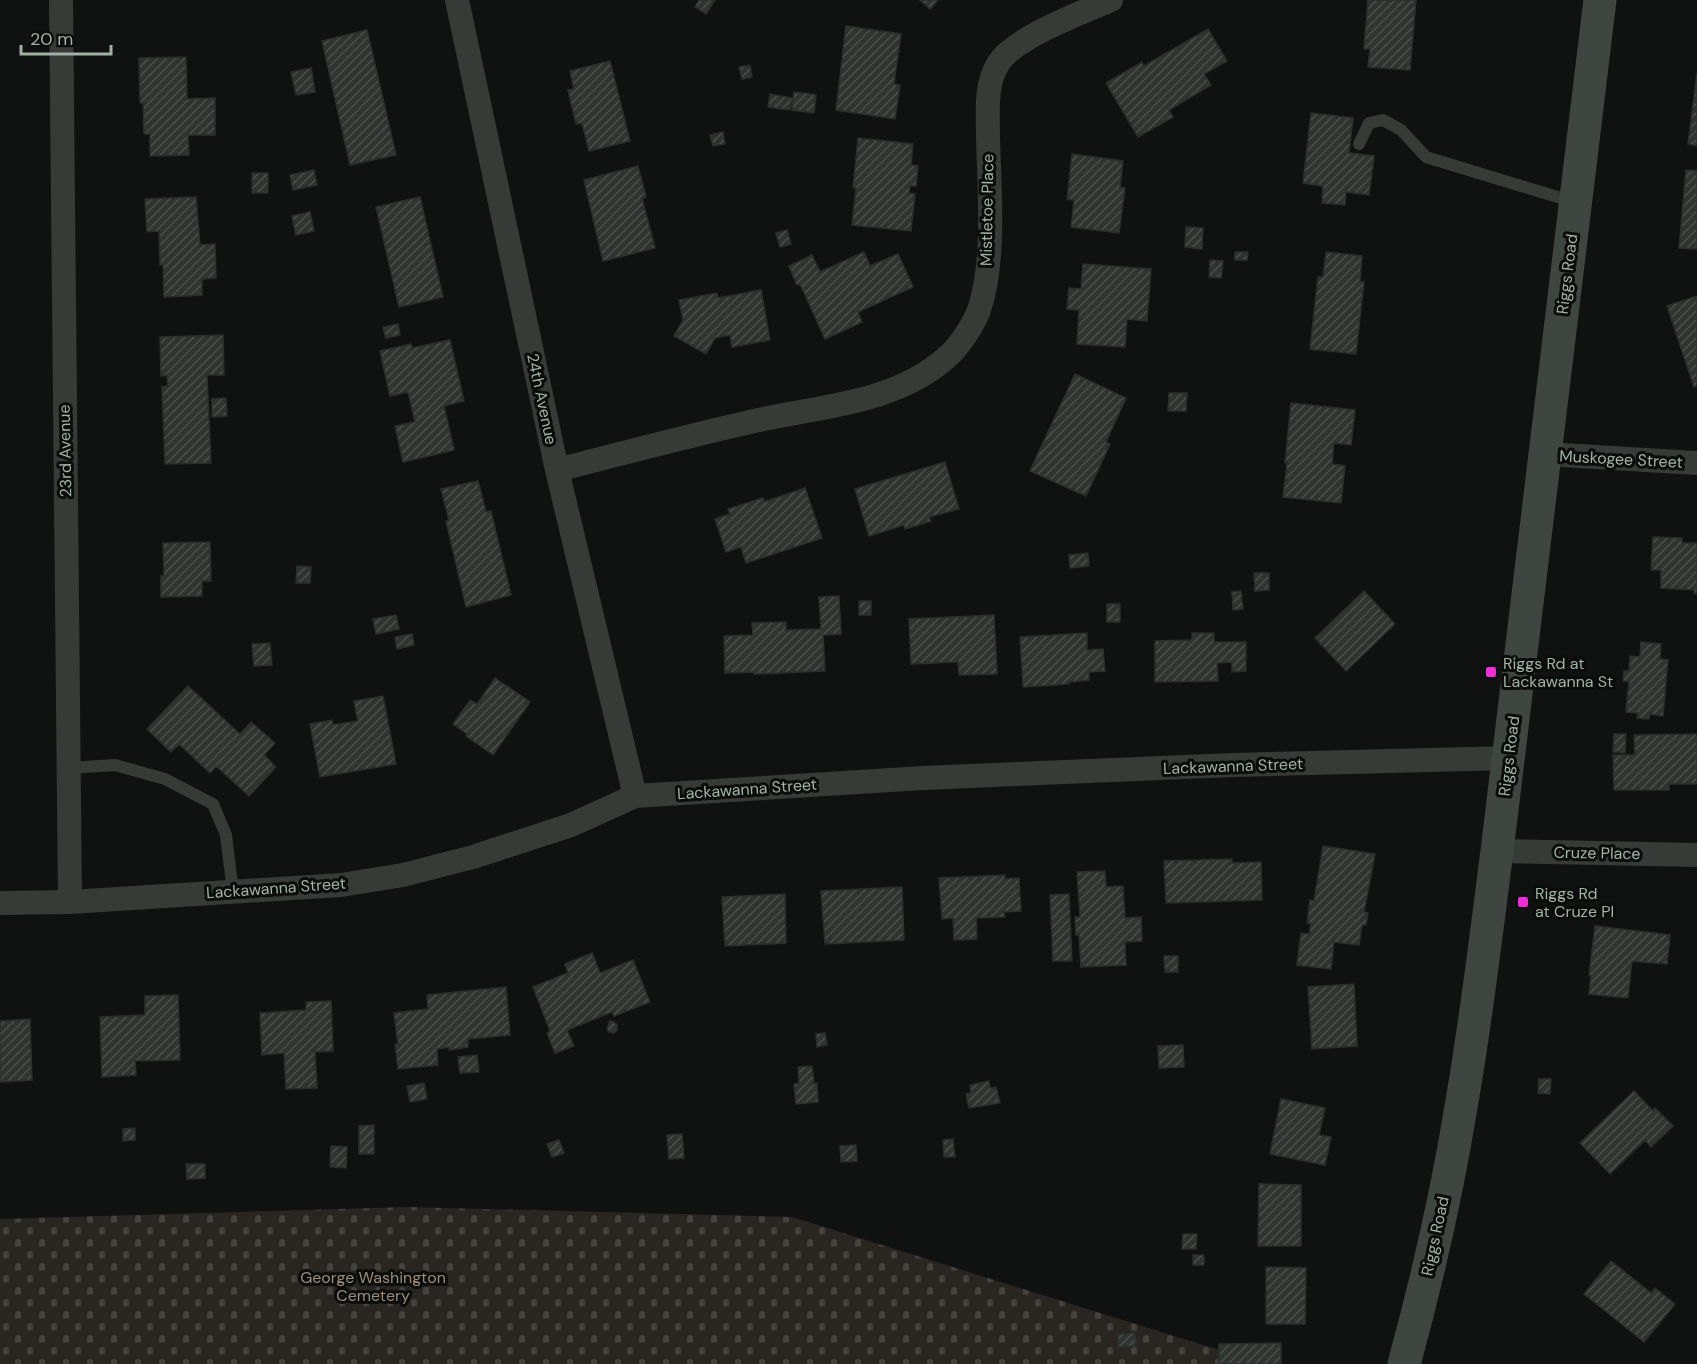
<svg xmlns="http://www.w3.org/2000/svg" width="1697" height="1364" font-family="'DM Sans',sans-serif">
<defs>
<pattern id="cemetery-stones" width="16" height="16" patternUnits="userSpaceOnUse" patternTransform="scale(1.5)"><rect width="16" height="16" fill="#292521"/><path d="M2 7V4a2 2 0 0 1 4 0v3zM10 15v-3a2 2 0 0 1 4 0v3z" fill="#45423e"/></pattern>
<pattern id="building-hatch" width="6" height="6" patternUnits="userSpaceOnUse" patternTransform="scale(1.5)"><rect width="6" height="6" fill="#303431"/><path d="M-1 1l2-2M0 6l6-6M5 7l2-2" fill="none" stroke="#4b4f4c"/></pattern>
</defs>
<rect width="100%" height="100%" fill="#101211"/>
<!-- cemetery -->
<path fill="url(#cemetery-stones)" d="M 409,1207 L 792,1217 L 1264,1364 L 0,1364 L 0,1219 Z"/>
<!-- building -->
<path fill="url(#building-hatch)" stroke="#2a2e2c" stroke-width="1.5" d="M 699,0 L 715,0 L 706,14 L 695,7 Z
M 920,0 L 938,0 L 930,9 Z
M 1368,0 L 1416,0 L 1410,70 L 1368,67 L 1370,49 L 1364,49 Z
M 846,26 L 901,34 L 894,84 L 900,85 L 895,119 L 836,110 Z
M 1208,29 L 1227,61 L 1204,74 L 1211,85 L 1169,110 L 1173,117 L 1138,137 L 1106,83 L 1142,62 L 1144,66 Z
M 367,30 L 396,155 L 350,165 L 322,41 Z
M 186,57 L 187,99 L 215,98 L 215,135 L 188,135 L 189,155 L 150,156 L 150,134 L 144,134 L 143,103 L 140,103 L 139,58 Z
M 610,61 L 630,141 L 589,151 L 582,123 L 576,124 L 568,90 L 574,89 L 570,71 Z
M 750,65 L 752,77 L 742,79 L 739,67 Z
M 311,68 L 315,92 L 296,95 L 291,72 Z
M 1697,73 L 1697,146 L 1688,144 Z
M 794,92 L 816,95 L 814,113 L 792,110 Z
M 770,94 L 792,98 L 790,110 L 768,107 Z
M 1311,113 L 1353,118 L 1349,153 L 1374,156 L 1369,195 L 1346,192 L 1345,205 L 1322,203 L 1323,186 L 1303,183 Z
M 723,132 L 725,144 L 713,146 L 710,135 Z
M 858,138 L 913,144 L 911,165 L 918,166 L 916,186 L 910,186 L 909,193 L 915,194 L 911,231 L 852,225 L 856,188 L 853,188 Z
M 1072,154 L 1123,161 L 1120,187 L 1125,188 L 1119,233 L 1071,227 L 1074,200 L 1067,199 Z
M 638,166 L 646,197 L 642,198 L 655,248 L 603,261 L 584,180 Z
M 314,170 L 317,185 L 293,190 L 290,175 Z
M 1686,170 L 1697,171 L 1697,249 L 1679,248 Z
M 252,173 L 268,173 L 268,193 L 252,193 Z
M 196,197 L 200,245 L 215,244 L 216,278 L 202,279 L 202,295 L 164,297 L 163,265 L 160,265 L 159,231 L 147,232 L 145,199 Z
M 420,197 L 443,297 L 399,307 L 376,207 Z
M 310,212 L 314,231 L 296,235 L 292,216 Z
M 1186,227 L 1203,228 L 1202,249 L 1185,247 Z
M 787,230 L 791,244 L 780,247 L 776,233 Z
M 864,252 L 870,266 L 898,254 L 913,287 L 858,312 L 862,322 L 825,339 L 800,284 L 797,285 L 789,266 L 812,255 L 820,272 Z
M 1235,252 L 1248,252 L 1247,260 L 1235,260 Z
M 1326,252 L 1362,256 L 1360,282 L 1364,282 L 1356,354 L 1310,349 L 1318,277 L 1323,277 Z
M 1210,260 L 1223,261 L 1221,278 L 1209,277 Z
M 1083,264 L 1151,269 L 1147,321 L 1127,319 L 1125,347 L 1077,344 L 1079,310 L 1067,309 L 1069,288 L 1081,289 Z
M 761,290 L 770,340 L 732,347 L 730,335 L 715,338 L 706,354 L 674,336 L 683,320 L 679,300 L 717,293 L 718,298 Z
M 1697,296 L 1697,386 L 1694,387 L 1667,306 Z
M 398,324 L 400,335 L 386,338 L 383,327 Z
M 223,335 L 224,375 L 207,375 L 211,463 L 165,464 L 162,387 L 168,386 L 167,375 L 161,376 L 160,337 Z
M 450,340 L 464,401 L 444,406 L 454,450 L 403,462 L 395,426 L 415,422 L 408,392 L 390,396 L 380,351 L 411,344 L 412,348 Z
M 1075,374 L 1126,398 L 1106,442 L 1110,444 L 1086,496 L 1030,471 Z
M 1169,393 L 1187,393 L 1186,411 L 1168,411 Z
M 226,398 L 227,416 L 212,417 L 212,399 Z
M 1291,403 L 1355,410 L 1351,445 L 1334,443 L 1332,464 L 1345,466 L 1341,503 L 1283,497 L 1287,463 L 1285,463 Z
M 945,462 L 959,509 L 929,517 L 931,521 L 905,529 L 904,525 L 869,536 L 855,489 Z
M 478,481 L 486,512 L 491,511 L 511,595 L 466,607 L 446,521 L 449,520 L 441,489 Z
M 805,488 L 822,538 L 746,563 L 741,547 L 726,552 L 715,519 L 730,514 L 728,509 L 763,498 L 764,502 Z
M 1653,537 L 1682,538 L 1682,543 L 1697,543 L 1697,594 L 1694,593 L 1694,590 L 1661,588 L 1661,570 L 1651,570 Z
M 210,542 L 211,581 L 202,581 L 202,596 L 161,597 L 161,576 L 164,576 L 163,543 Z
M 1088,553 L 1089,566 L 1070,568 L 1069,555 Z
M 297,566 L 311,567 L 310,583 L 296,583 Z
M 1254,573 L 1269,573 L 1269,590 L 1255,591 Z
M 1241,591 L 1243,609 L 1233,610 L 1232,592 Z
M 1364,591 L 1395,624 L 1346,671 L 1315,638 Z
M 839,596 L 841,634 L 823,635 L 825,671 L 754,674 L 754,672 L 725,673 L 724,636 L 753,635 L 752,623 L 786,622 L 786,630 L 821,629 L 819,597 Z
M 859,601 L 871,601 L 871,615 L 859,615 Z
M 1107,604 L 1120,604 L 1120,622 L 1107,622 Z
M 396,615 L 399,629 L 376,634 L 373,619 Z
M 994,615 L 997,674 L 959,675 L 958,662 L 911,664 L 909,619 Z
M 1087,633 L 1087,650 L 1103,649 L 1105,671 L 1089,672 L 1089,680 L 1069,682 L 1069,684 L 1023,687 L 1020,637 Z
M 1192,633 L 1214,633 L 1214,642 L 1246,642 L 1246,671 L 1232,672 L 1232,662 L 1217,663 L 1218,681 L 1155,682 L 1155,641 L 1192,640 Z
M 412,634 L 414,645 L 397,649 L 395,637 Z
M 1641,642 L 1661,644 L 1660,659 L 1668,660 L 1663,716 L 1650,714 L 1649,719 L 1637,718 L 1638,713 L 1626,712 L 1629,682 L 1623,681 L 1624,671 L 1629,671 L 1630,656 L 1640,657 Z
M 270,643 L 272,665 L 254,666 L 252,644 Z
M 495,678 L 530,702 L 493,755 L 466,736 L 467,734 L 453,724 L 470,700 L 477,704 Z
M 188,686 L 240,734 L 251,722 L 275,743 L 264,755 L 276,767 L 249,796 L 216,766 L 210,773 L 179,744 L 171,752 L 147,729 Z
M 383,696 L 396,764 L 320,777 L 310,724 L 332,720 L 333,725 L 358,721 L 354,701 Z
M 1614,734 L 1626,734 L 1625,753 L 1613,752 Z
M 1697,734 L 1697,784 L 1669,784 L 1669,790 L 1614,790 L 1613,755 L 1635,755 L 1634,735 Z
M 1323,846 L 1375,854 L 1364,912 L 1368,913 L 1366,925 L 1362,925 L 1359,945 L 1334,942 L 1331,969 L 1297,965 L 1301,933 L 1309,934 L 1311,923 L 1307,923 L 1310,900 L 1314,901 Z
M 1232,859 L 1232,863 L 1261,862 L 1262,900 L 1166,903 L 1164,861 Z
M 1105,871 L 1106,887 L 1123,886 L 1125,918 L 1141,917 L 1142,941 L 1125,942 L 1126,965 L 1081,967 L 1079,935 L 1076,935 L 1075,917 L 1080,917 L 1077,872 Z
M 1005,875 L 1005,879 L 1019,878 L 1021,911 L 1004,912 L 1005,917 L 976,918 L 977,939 L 954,940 L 953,918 L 942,919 L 939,878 Z
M 902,887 L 904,940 L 825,944 L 821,891 Z
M 785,894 L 786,943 L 725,946 L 722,897 Z
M 1069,894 L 1072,961 L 1053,961 L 1050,895 Z
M 1595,926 L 1670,935 L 1667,964 L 1632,961 L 1628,998 L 1589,994 L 1591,976 L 1589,975 Z
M 592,953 L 600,973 L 633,960 L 650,1002 L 614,1016 L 612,1012 L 567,1030 L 574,1046 L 555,1053 L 547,1033 L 550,1031 L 533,987 L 568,973 L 565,964 Z
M 1164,956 L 1178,956 L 1178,972 L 1165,972 Z
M 1354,984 L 1357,1046 L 1312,1049 L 1308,987 Z
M 506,987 L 510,1035 L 468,1039 L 468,1047 L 449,1050 L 449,1047 L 437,1049 L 438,1065 L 398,1069 L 395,1044 L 398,1044 L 394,1013 L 428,1009 L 427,995 Z
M 178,995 L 180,1060 L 135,1061 L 136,1075 L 102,1077 L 100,1017 L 145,1015 L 145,996 Z
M 331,1001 L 333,1051 L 315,1052 L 317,1088 L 286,1089 L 284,1053 L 262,1055 L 260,1013 L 306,1010 L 306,1002 Z
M 30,1019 L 32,1080 L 0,1082 L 0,1021 Z
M 610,1021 L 614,1022 L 617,1025 L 617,1030 L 614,1033 L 609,1032 L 607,1029 Z
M 825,1033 L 827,1045 L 817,1047 L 816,1034 Z
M 1183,1045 L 1184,1067 L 1159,1068 L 1158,1046 Z
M 477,1055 L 479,1072 L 460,1073 L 458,1057 Z
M 812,1066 L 814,1084 L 817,1083 L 818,1102 L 796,1104 L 794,1084 L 799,1083 L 798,1067 Z
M 1539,1079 L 1551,1079 L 1550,1094 L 1538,1093 Z
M 989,1081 L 990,1088 L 996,1087 L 1000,1103 L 969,1108 L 966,1094 L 971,1093 L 970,1085 Z
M 424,1083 L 427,1099 L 410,1102 L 407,1086 Z
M 1634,1091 L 1653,1111 L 1655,1108 L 1673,1126 L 1651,1147 L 1645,1140 L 1610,1174 L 1580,1143 Z
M 1281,1099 L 1325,1108 L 1319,1135 L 1331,1137 L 1325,1165 L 1270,1154 Z
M 374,1125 L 374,1154 L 359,1154 L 359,1126 Z
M 135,1128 L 135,1140 L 123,1141 L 123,1129 Z
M 682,1134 L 684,1158 L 669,1159 L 667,1135 Z
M 953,1139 L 955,1157 L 944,1157 L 943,1140 Z
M 559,1140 L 564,1153 L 552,1157 L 547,1144 Z
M 856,1145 L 857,1161 L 841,1162 L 840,1146 Z
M 331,1146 L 347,1147 L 346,1168 L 330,1167 Z
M 186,1164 L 205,1164 L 205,1178 L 187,1179 Z
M 1259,1184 L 1301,1185 L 1301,1246 L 1258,1246 Z
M 1183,1234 L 1197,1234 L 1196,1249 L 1182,1249 Z
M 1193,1255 L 1204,1255 L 1204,1265 L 1193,1265 Z
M 1611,1261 L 1651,1293 L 1655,1288 L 1675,1304 L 1644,1342 L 1584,1294 Z
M 1266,1267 L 1306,1268 L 1305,1324 L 1266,1324 Z
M 1135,1333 L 1136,1346 L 1118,1347 L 1118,1334 Z
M 1281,1343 L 1281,1364 L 1219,1364 L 1219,1344 Z"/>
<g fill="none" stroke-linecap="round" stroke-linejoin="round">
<!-- service -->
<path stroke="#363b38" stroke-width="12" d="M 1359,144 L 1369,123 L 1383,120 L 1401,130 L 1426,157 L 1574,202
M 68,768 L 115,765 L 165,779 L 213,804 L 226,835 L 233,892"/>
<!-- minor -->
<path stroke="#363b38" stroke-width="24" d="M 61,0 L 70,902
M 457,0 L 557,470 L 635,796
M 1545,454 L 1697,463
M 557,470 C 624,453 691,435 759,420 C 822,406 895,403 946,358 C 958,348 973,326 979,310 C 996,259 989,189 988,135 C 988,111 985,85 998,64 C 1013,38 1083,12 1111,0
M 1497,851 L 1697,855
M 0,903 L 70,902 L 341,885 L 403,875 L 473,857 L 571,825 L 635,796 L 923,778 L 1234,765 L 1509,758"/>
<!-- secondary -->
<path stroke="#3f4641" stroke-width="33" d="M 1404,1364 C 1427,1280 1447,1193 1461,1107 C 1476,1022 1486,936 1497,851 L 1600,0"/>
</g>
<!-- markers -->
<g fill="#ee2cd5" stroke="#0b0d0c" stroke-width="2">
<rect x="1485" y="666" width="12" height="12" rx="3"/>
<rect x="1517" y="896" width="12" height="12" rx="3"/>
</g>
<g text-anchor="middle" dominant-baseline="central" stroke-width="6" stroke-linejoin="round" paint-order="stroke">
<!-- street labels -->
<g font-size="16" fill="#a2b2a4" stroke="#0b0d0c">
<text transform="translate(987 210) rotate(-89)">Mistletoe Place</text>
<text transform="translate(1567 274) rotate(-83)">Riggs Road</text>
<text transform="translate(542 399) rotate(78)">24th Avenue</text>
<text transform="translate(65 451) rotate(-91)">23rd Avenue</text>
<text transform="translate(1621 459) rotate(3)">Muskogee Street</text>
<text transform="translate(1509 756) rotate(-83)">Riggs Road</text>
<text transform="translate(1233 766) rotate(-2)">Lackawanna Street</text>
<text transform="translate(747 789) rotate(-4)">Lackawanna Street</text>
<text transform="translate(1597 853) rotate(1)">Cruze Place</text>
<text transform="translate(276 888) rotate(-4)">Lackawanna Street</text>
<text transform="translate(1435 1236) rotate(-78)">Riggs Road</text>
</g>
<!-- poi labels -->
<g font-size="16" fill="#a2b2a4" stroke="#0b0d0c" text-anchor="start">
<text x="1503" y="663">Riggs Rd at<tspan x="1503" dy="18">Lackawanna St</tspan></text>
<text x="1535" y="893">Riggs Rd<tspan x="1535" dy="18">at Cruze Pl</tspan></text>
</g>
<!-- park labels -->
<g font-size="16" fill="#9d8c79" stroke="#0b0d0c">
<text x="373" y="1277">George Washington<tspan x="373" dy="18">Cemetery</tspan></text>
</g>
</g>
<!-- scale -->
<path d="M21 45v9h90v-9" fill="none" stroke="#a2b2a4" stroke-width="3"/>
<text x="30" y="45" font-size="18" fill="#a2b2a4" stroke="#0b0d0c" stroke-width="4.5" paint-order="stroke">20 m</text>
</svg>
